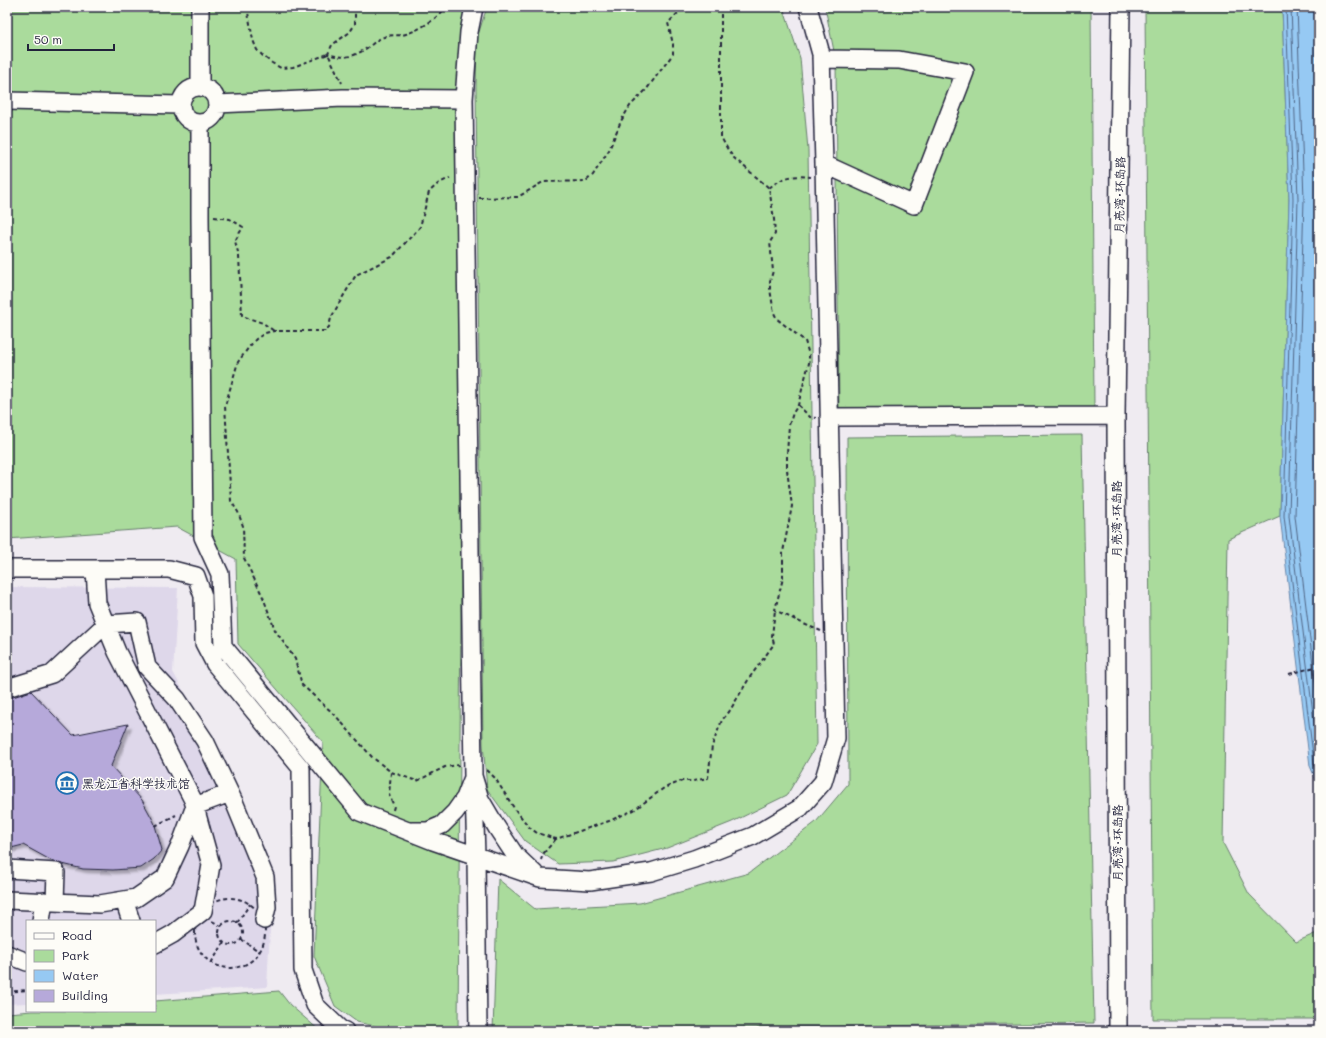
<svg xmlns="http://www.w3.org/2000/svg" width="1326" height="1038" font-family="Mali,'LXGW WenKai TC',sans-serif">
<defs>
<filter id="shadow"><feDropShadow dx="3.5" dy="3.5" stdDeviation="1" flood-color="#0004"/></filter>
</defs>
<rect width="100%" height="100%" fill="#efebf1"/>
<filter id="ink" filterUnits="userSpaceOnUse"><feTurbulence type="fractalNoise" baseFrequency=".025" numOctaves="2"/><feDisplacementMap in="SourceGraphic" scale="8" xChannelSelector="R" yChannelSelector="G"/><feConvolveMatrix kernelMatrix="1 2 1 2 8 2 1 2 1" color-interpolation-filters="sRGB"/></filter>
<g filter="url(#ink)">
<!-- built -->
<path fill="#ded7ea" d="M 7,587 L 178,588 L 173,672 L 241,798 L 272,890 L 267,987 L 155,994 L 155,921 L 27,921 L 27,1003 L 7,1004 Z"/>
<!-- green -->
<path fill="#aadb9c" stroke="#667e6c" d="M 7,7 L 471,7 L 465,23 L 458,1031 L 396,1031 L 357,1022 L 335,1006 L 314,956 L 323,742 L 238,644 L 236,559 L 177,527 L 7,539 Z
M 487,7 L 783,7 L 800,58 L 808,150 L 817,744 L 787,795 L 732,822 L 667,848 L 613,862 L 558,864 L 525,841 L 487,789 L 483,744 L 476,88 L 477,38 Z
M 825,7 L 1091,7 L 1094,409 L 839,411 L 836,61 Z
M 1145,7 L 1282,7 L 1289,199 L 1280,516 L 1228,539 L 1223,843 L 1249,894 L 1296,942 L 1319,932 L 1319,1019 L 1153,1019 Z
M 1082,435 L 1094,1023 L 493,1031 L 498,879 L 535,909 L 640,903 L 749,873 L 816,822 L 848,784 L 847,437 Z
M 279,991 L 290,1005 L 320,1031 L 7,1031 L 7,1013 L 33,1011 L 155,1011 L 155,1001 Z"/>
<!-- water -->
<path fill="#96c9f3" stroke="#6886a9" d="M 1282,7 L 1319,7 L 1319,787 L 1310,766 L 1280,516 L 1289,199 Z"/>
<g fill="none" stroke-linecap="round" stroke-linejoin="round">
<!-- shore -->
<path stroke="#506585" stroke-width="1" d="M 1286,7 L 1293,199 L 1284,516 L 1314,764 L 1319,776
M 1291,7 L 1298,199 L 1289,516 L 1319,763
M 1297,7 L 1304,199 L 1295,516 L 1319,714"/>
</g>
<!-- building -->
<path fill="#b6a9da" stroke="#22223b" filter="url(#shadow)" d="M 31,691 L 73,735 L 128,724 L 111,766 L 142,800 L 154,822 L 162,850 L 154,859 L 141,868 L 113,870 L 83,869 L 54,862 L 23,845 L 7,849 L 7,699 Z"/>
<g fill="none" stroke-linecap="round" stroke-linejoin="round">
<!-- minor casing -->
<g stroke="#22223b" stroke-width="20">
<path id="minor" d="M 474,7 L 469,32 L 464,99 L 473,776 L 480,799 L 497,828 L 515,855 L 535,874
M 821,59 L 899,60 L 965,72 L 914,205 L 824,164
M181 105a18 18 0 1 1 36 0a18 18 0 1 1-36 0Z
M 200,87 L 200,7
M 7,101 L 180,105
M 217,104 L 343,98 L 464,99
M 200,123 L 200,217 L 203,537 L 220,574 L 223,646 L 360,812 L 433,841 L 540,878 L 590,881 L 651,872 L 694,859 L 753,836 L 800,808 L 823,782 L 836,738 L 824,164 L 821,54 L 808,7
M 829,417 L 1116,416
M 7,569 L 169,569 L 196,576 L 203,596 L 204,643 L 215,664 L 301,768 L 303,970 L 315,1005 L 340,1029 L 345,1031
M 95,569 L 97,603 L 117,652 L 193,800 L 211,865 L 203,911 L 173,934 L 155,944
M 7,688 L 52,674 L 106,624 L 137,622 L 147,667 L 177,699 L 205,741 L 235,804 L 265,877 L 267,907 L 264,920
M 474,791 L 476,856 L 478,1031
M 412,831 L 428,831 L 442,825 L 455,812 L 465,798 L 472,780
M 7,869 L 56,872 L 55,902
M 7,900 L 100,904 L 136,898 L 165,878 L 180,846 L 195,806 L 230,793
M 124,900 L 131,921
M 41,921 L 44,901
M 7,954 L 27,962
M 1118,1031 L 1116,416 L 1121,7"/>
</g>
<!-- path -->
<path stroke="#22223b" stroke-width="2" stroke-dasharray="4 3" stroke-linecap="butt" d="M 247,7 L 253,40 L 257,50 L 263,56 L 272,63 L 281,68 L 293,67 L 328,54 L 342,83
M 353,7 L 355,13 L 355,24 L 350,32 L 332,45 L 328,54 C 347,60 356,56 371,45 C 375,42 379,38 384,37 C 390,34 396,36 402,35 C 414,33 440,18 445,7
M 721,7 L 721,137 L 728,150 L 734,158 L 769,188 L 774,219 L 775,234 L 770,242 L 773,271 L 770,281 L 770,289 L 774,313 L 777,319 L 805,341 L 809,355 L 809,363 L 798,405 L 793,413 L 789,425 L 787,454 L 787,470 L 792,506 L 783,552 L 783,578 L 775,610 L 806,625 L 821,631
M 769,188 C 784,176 792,175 811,177
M 479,198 L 518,197 L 543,182 L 586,181 L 593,175 L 609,150 L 621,121 L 630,106 L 646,90 L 673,54 L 673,44 L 668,23 L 677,14 L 687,7
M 214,217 L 230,219 L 243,227 L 235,241 L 239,256 L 242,316 L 263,323 L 274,331
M 798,405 L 810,417 L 816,418
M 1289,674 L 1319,666
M 487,770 L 495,778 L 514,808 L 529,827 L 537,833 L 556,839 L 609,821 L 634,810 L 664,788 L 682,781 L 693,781 L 708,778 L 712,746 L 722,720 L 729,712 L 750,677 L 774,644 L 772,636 L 775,610
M 391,772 L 417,781 L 445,767 L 459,765
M 393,810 L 394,806 L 389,795 L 391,772 L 372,757 L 335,715 L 302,685 L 295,659 L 275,630 L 263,597 L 244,558 L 243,526 L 238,512 L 231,501 L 225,406 L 238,362 L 249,347 L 256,339 L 265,333 L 274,331 L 325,331 L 329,327 L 331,318 L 341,300 L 356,275 L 392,257 L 420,227 L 429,192 L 439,183 L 450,178
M 155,826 L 176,815
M 541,860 L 543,854 L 556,839
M195 933a35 35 0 1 1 70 0a35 35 0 1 1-70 0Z
M 212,921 L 221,926
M219 933a12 12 0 1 1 24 0a12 12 0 1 1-24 0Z
M 237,923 L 250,904
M 241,939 L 260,952
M 211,963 L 224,943
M 7,992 L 27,990
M 1308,1028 L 1308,1031"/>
<!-- minor -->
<use href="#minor" stroke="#fdfcf7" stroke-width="17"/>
</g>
</g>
<!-- icons -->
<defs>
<g id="museum-ring" transform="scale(1.15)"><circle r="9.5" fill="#fdfcf7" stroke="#1f6fb2" stroke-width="1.5"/><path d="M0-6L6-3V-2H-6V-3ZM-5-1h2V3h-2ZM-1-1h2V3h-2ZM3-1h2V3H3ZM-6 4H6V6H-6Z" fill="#1f6fb2"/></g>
</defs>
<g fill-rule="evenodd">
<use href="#museum-ring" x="67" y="783"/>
</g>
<g text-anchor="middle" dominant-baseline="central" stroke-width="3" stroke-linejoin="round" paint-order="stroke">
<!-- street labels -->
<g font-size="12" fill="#22223b" stroke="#fdfcf7">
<text transform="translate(1119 195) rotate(-89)">月亮湾·环岛路</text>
<text transform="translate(1116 519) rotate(-90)">月亮湾·环岛路</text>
<text transform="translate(1117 843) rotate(-90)">月亮湾·环岛路</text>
</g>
<!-- poi labels -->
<g font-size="12" fill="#22223b" stroke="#fdfcf7" text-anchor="start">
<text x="82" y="783">黑龙江省科学技术馆</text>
</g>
</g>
<!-- margin -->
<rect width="1326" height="1038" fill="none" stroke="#fdfcf7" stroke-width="24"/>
<rect x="12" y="12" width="1302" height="1014" fill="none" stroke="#22223b" stroke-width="1.5" filter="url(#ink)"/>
<!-- legend -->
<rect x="26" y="920" width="130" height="92" fill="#fdfcf7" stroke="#a5a5ac"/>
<rect x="34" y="933" width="20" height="6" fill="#fdfcf7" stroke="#a5a5ac"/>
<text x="62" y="940" font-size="12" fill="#22223b">Road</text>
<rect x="34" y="950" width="20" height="12" fill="#aadb9c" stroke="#a5a5ac"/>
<text x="62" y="960" font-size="12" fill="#22223b">Park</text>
<rect x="34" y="970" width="20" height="12" fill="#96c9f3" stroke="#a5a5ac"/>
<text x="62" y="980" font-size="12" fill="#22223b">Water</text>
<rect x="34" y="990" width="20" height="12" fill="#b6a9da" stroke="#a5a5ac"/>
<text x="62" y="1000" font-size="12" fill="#22223b">Building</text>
<!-- scale -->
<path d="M28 44v6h86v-6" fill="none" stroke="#22223b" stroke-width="2"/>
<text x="34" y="44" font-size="12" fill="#22223b" stroke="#fdfcf7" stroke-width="3" paint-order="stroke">50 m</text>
</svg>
